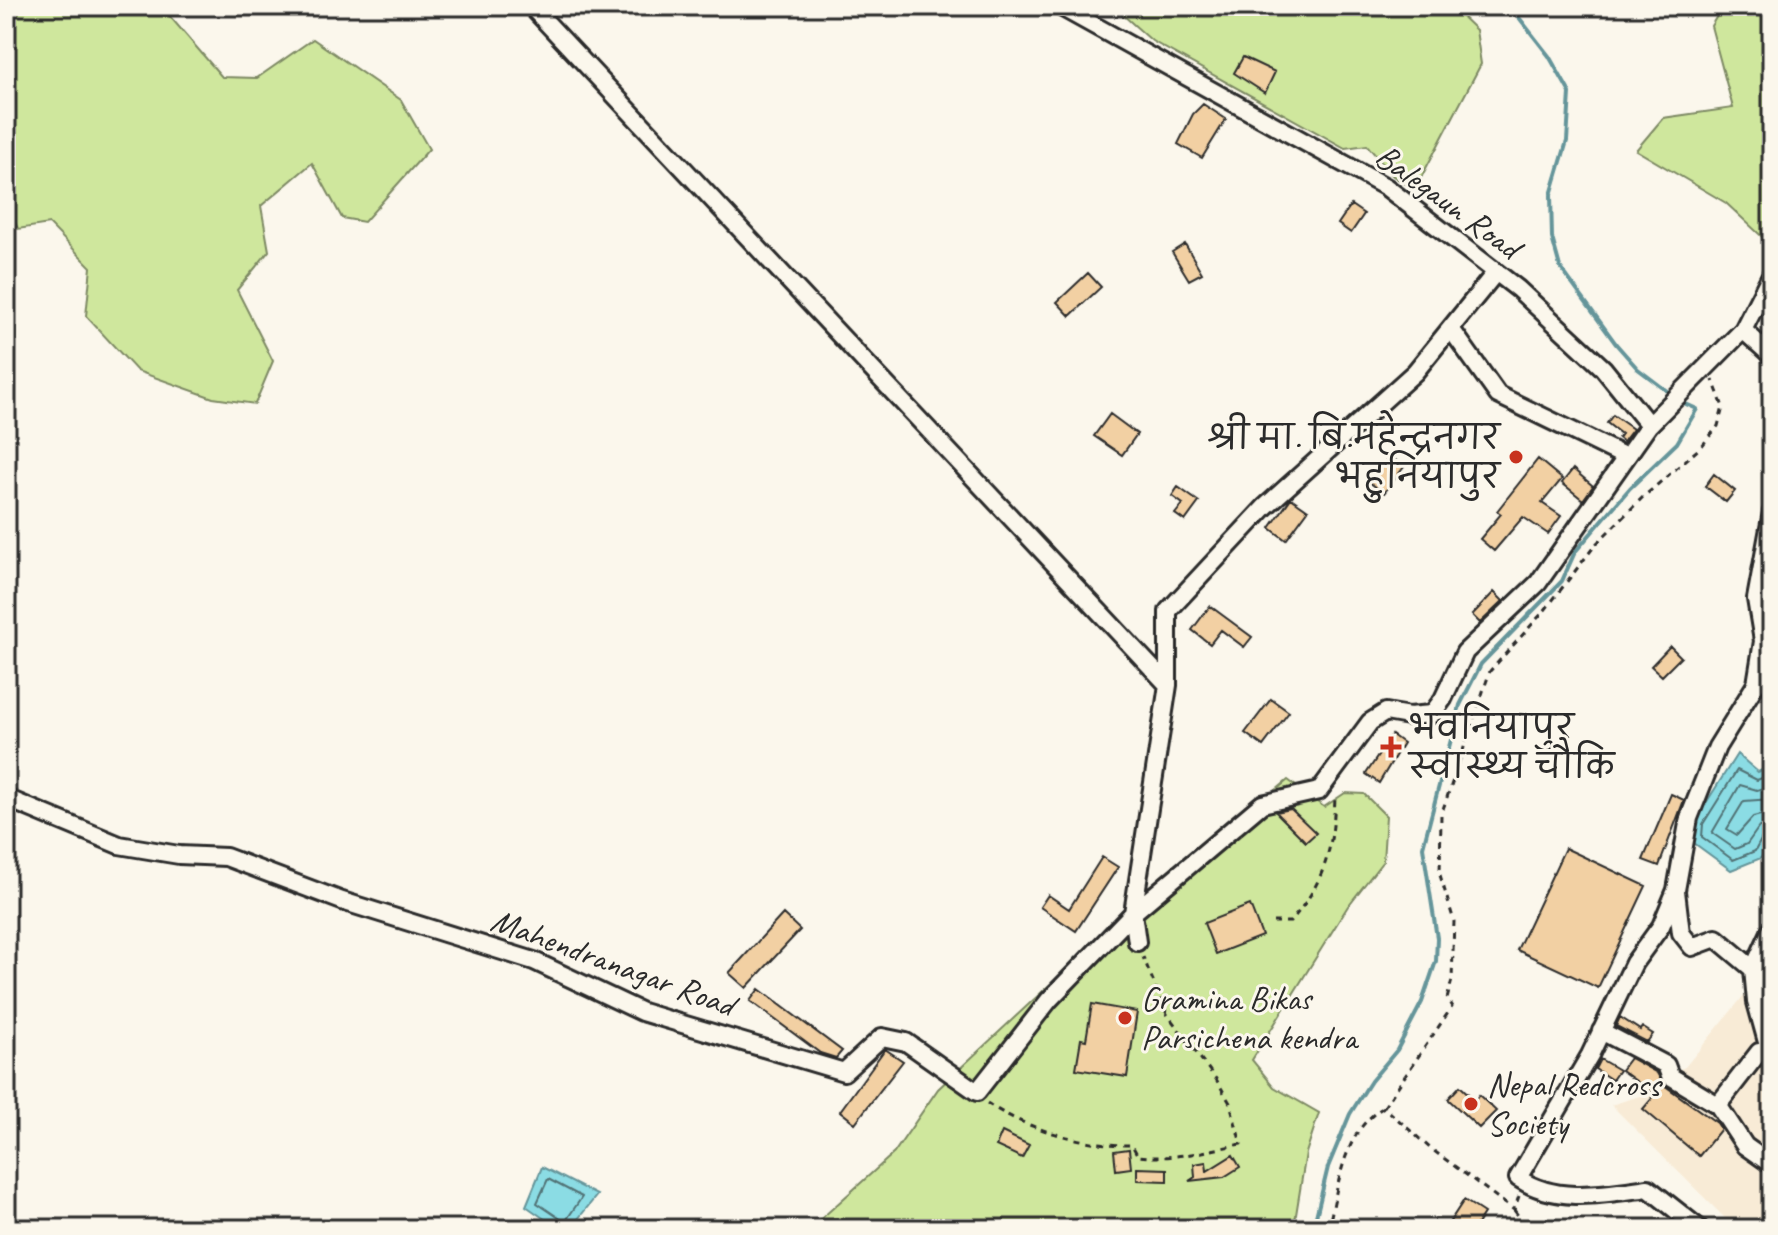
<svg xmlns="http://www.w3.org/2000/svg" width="1778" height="1235" font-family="Caveat,'Playpen Sans Deva',sans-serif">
<rect width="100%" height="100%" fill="#fbf7ec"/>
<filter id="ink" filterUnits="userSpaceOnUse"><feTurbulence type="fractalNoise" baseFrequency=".0125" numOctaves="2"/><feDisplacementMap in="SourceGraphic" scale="16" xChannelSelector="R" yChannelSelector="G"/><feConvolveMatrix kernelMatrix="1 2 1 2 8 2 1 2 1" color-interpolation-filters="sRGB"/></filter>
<g filter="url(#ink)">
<!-- built -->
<path fill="#f8ebd6" d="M 1760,976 L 1772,981 L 1772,1229 L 1736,1229 L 1611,1105 L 1649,1093 L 1665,1076 L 1685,1067 Z"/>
<!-- green -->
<path fill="#cfe79d" stroke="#7d8964" stroke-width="2" d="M 6,6 L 161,6 L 222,77 L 257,78 L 313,39 L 401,100 L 429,149 L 364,222 L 342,218 L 312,163 L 261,206 L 269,251 L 237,290 L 273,361 L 255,404 L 213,398 L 137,371 L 86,316 L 91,267 L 49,224 L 18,229 L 6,203 Z
M 1113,6 L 1451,6 L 1476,30 L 1481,64 L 1415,189 L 1393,176 L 1367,145 L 1345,148 L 1152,41 Z
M 1723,6 L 1772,6 L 1772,246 L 1726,203 L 1636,150 L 1663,118 L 1733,108 L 1711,26 Z
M 1288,780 L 1324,807 L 1345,793 L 1364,794 L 1386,816 L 1383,861 L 1348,906 L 1252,1060 L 1274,1087 L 1319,1113 L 1306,1153 L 1295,1221 L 1264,1220 L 1257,1229 L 813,1226 L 894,1153 L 938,1089 L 1102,936 Z"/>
<!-- water -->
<path fill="#8bdce4" stroke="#65959a" stroke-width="2" d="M 1737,754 L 1758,772 L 1772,765 L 1772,835 L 1761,858 L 1731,870 L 1694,843 L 1694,822 Z
M 542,1167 L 597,1195 L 570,1229 L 559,1229 L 526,1206 Z"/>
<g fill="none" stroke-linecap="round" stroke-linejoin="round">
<!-- shore -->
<path stroke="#517275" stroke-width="2" d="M 1772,774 L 1757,780 L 1737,770 L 1703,824 L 1702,837 L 1733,860 L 1755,851 L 1763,836 L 1772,834
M 1772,785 L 1757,790 L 1740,785 L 1712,833 L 1735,849 L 1747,844 L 1759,827 L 1772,824
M 1772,799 L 1744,801 L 1727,829 L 1737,835 L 1753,817 L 1772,812
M 548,1179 L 582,1197 L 565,1222 L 537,1203 Z"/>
<!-- stream -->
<path stroke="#65959a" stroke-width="4" d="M 1510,6 L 1549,56 L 1570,93 L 1567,141 L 1551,195 L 1552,238 L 1560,267 L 1616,344 L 1638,369 L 1671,394
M 1313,1229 L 1328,1167 L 1350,1114 L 1371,1081 L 1397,1050 L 1422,1002 L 1436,961 L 1437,938 L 1423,847 L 1460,705 L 1481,664 L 1562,581 L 1575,552 L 1630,488 L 1677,443 L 1697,409 L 1677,400"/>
</g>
<!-- building -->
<path fill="#f2d0a3" stroke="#2b2b2b" stroke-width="2" d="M 1243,57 L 1275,72 L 1265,93 L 1234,73 Z
M 1203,104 L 1226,119 L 1202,158 L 1178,144 L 1193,114 Z
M 1351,205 L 1364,214 L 1351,233 L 1338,224 Z
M 1185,244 L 1202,273 L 1189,280 L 1172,252 Z
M 1088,273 L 1101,287 L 1070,316 L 1057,302 Z
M 1110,414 L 1137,434 L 1122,455 L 1094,436 Z
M 1613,415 L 1633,429 L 1623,442 L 1618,438 L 1621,434 L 1607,423 Z
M 1390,456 L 1404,467 L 1384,493 L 1369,482 Z
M 1538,459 L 1562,479 L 1542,503 L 1561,516 L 1548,534 L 1523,517 L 1494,551 L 1480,539 L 1501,514 L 1497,511 Z
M 1573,469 L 1593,486 L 1583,500 L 1562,483 Z
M 1714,474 L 1735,491 L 1726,502 L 1705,486 Z
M 1178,487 L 1199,502 L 1185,521 L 1175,514 L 1183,504 L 1172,496 Z
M 1291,498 L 1308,510 L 1286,540 L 1270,528 Z
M 1494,592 L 1503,601 L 1480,623 L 1472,615 Z
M 1210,606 L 1252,637 L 1244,647 L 1221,630 L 1210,644 L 1192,630 Z
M 1670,646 L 1681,657 L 1662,676 L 1651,666 Z
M 1271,699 L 1289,712 L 1263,746 L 1245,733 Z
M 1392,735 L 1403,743 L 1379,783 L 1366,774 Z
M 1671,794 L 1684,800 L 1659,866 L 1643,860 Z
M 1291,809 L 1316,833 L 1306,842 L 1276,812 Z
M 1565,848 L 1646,886 L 1598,988 L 1517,950 Z
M 1102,857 L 1118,867 L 1076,931 L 1040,907 L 1048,895 L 1069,909 Z
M 1250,905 L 1262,936 L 1216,954 L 1204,923 Z
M 783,914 L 800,930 L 746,988 L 729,973 Z
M 759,989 L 842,1051 L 836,1058 L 820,1053 L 750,1001 Z
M 1092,1004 L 1137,1012 L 1127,1077 L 1076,1069 L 1081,1039 L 1086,1040 Z
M 1620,1017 L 1640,1030 L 1642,1027 L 1653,1034 L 1647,1042 L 1616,1026 Z
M 885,1049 L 903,1061 L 855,1123 L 840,1111 Z
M 1630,1058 L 1657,1073 L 1664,1085 L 1717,1123 L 1721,1129 L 1699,1156 L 1643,1109 L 1655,1095 L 1621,1070 Z
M 1600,1059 L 1619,1070 L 1612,1080 L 1595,1069 Z
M 1460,1086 L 1475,1100 L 1479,1095 L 1496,1111 L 1479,1128 L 1448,1099 Z
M 1002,1132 L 1029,1145 L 1022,1158 L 996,1146 Z
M 1129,1149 L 1131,1168 L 1116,1170 L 1114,1151 Z
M 1233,1155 L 1240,1167 L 1224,1177 L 1189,1181 L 1195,1177 L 1194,1164 L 1206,1162 L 1207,1171 Z
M 1137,1168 L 1167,1169 L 1167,1181 L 1137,1180 Z
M 1464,1200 L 1484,1213 L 1474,1229 L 1445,1229 Z"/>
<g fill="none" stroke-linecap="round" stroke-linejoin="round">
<!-- minor casing -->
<g stroke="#2b2b2b" stroke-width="22">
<path id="minor" d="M 531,6 L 1168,685 L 1133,913 L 1137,942
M 1059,6 L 1386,187 L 1518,289 L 1603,368 L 1649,425 L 1743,330 L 1772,273
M 1451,329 L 1498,395 L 1626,457
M 1743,330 L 1772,356
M 1168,685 L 1168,611 L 1265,507 L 1415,372 L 1496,272
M 6,798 L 119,845 L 179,855 L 226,857 L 342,901 L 534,961 L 642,1012 L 844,1072 L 882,1037 L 906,1042 L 977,1092 L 1049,1000 L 1133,913 L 1262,804 L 1319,791 L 1370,722 L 1386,712 L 1409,716 L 1432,714 L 1443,699 L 1465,652 L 1538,583 L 1649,425
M 1676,891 L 1681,933 L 1692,947 L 1716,938 L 1753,969
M 1601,1031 L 1666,1065 L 1670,1076 L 1718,1105 L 1745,1146 L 1772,1165
M 1770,1053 L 1756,1002 L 1753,969 L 1772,928
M 1718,1105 L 1759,1052 L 1772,1053
M 1700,1229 L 1648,1188 C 1604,1194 1556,1204 1518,1178 L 1590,1055 L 1634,963 L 1661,926 L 1676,890 L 1689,818 L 1717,747 L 1756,684 L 1763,641 L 1756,599 L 1772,512"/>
</g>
<!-- path -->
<path stroke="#2b2b2b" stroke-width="3" stroke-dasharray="6 6" stroke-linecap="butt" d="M 1273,922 L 1290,922 C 1325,882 1333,849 1335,797
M 987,1103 C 1025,1129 1086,1146 1132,1145 L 1138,1156 C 1176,1160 1205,1151 1241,1144 L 1230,1103 L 1216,1079 L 1167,1014 L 1143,957
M 1519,1196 L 1514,1210 L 1430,1148 L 1384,1107 L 1452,1007 L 1447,999 L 1452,980 L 1454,921 L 1440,875 L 1441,815 L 1490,671 L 1545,610 L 1596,544 L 1642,498 L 1701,447 L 1718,426 L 1723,407 L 1713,380
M 1514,1210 L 1528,1229
M 1328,1229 C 1339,1185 1342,1132 1384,1107"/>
<!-- minor -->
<use href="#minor" stroke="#fbf7ec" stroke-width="16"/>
</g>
</g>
<!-- markers -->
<g fill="#c8321e" stroke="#fbf7ec" stroke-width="3">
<circle cx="1516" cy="457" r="8"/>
<path d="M1387 735h8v8h8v8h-8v8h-8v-8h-8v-8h8z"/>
<circle cx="1125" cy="1018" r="8"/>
<circle cx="1471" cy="1104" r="8"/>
</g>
<g text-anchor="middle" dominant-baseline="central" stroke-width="6" stroke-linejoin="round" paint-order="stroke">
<!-- street labels -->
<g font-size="34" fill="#2b2b2b" stroke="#fbf7ec">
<text transform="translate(1448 201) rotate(36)">Balegaun Road</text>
<text transform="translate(613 962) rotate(20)">Mahendranagar Road</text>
</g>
<!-- poi labels -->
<g font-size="34" fill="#2b2b2b" stroke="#fbf7ec" text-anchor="start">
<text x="1500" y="437" text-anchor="end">श्री मा. बि.महेन्द्रनगर<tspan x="1500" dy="39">भहुनियापुर</tspan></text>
<text x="1409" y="727">भवनियापुर<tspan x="1409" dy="39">स्वास्थ्य चाैकि</tspan></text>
<text x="1141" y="998">Gramina Bikas<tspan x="1141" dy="39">Parsichena kendra</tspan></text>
<text x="1487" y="1084">Nepal Redcross<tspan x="1487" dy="39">Society</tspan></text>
</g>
</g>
<!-- margin -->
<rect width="1778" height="1235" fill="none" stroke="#fbf7ec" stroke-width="32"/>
<rect x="16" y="16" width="1746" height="1203" fill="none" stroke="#2b2b2b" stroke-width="3" filter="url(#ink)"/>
</svg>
